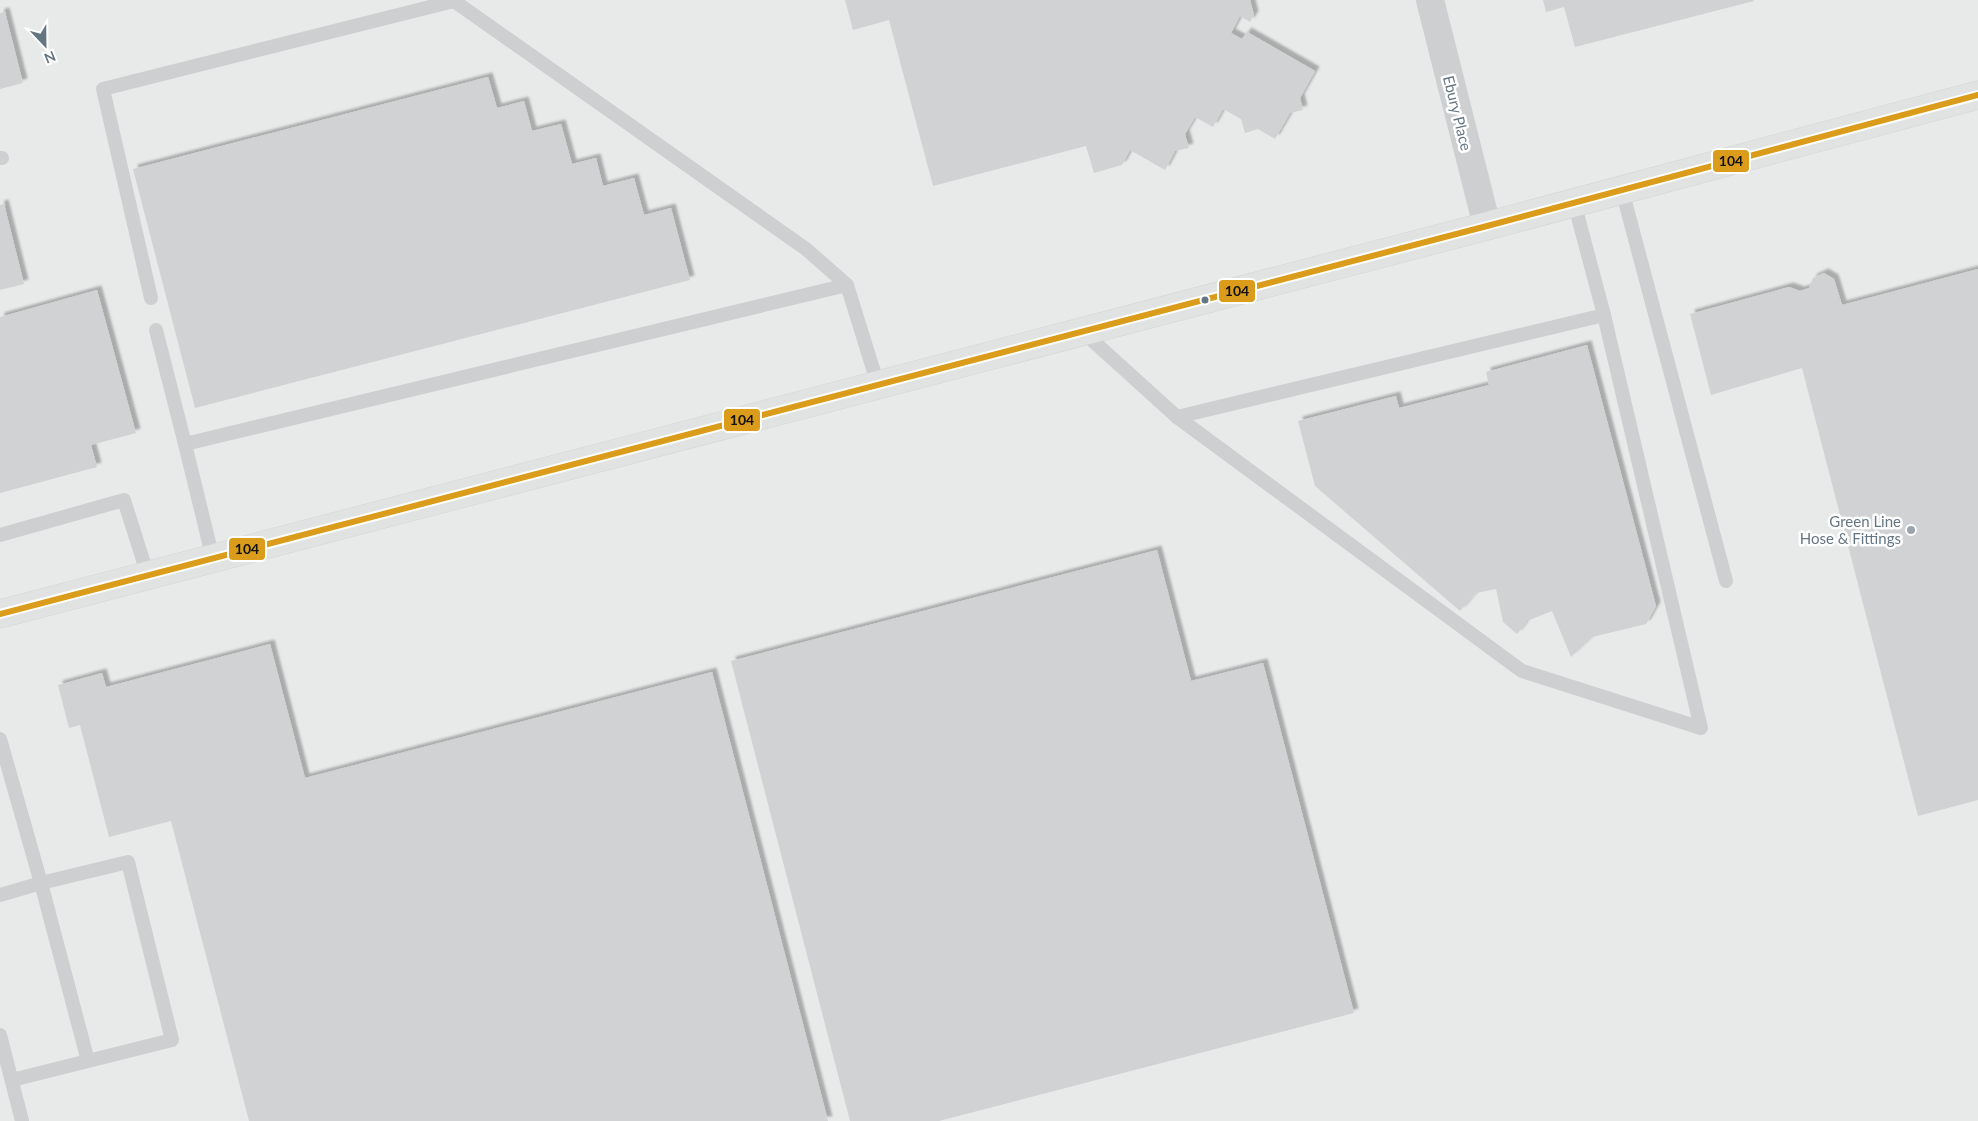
<svg xmlns="http://www.w3.org/2000/svg" width="1978" height="1121" font-family="Lato,sans-serif">
<style>
.built{fill:#e8e9e9}
.building{fill:#d0d2d3;filter:url(#shadow)}
.lines{fill:none;stroke-linecap:round;stroke-linejoin:round}
.secondary-casing{stroke:#d5d6d7;stroke-width:29}
.lane{stroke:#cecfd0;stroke-width:14}
.street{stroke:#cecfd0;stroke-width:28}
.secondary{stroke:#e1e2e2;stroke-width:28}
.bus-1-casing{stroke:#fff;stroke-width:10}
.bus-1{stroke:#da9c1a;stroke-width:6}
.bus-dot{fill:#657683;stroke:#fff;stroke-width:2}
.poi-dot{fill:#99a4ac;stroke:#fff;stroke-width:2}
.labels{text-anchor:middle;dominant-baseline:central;stroke-width:5;stroke-linejoin:round;paint-order:stroke}
.street-label{font-size:15px;fill:#657683;stroke:#fff}
.poi-label{font-size:15px;fill:#657683;stroke:#fff;text-anchor:end}
.line-badge{stroke:#fff;stroke-width:2}
.pale-badge-label{font-size:14px;text-anchor:middle;font-weight:bold;fill:#111}
</style>
<defs>
<filter id="shadow"><feDropShadow dx="4.5" dy="-4.5" stdDeviation="1" flood-color="#0004"/></filter>
</defs>
<rect width="100%" height="100%" fill="#f9f9f9"/>
<rect class="built" x="0" y="0" width="1978" height="1121"/>
<g class="building">
<polygon points="845,0 1250,0 1254,15 1250,22 1240,16 1231,33 1242,39 1247,32 1315,71 1300,98 1303,110 1290,113 1275,139 1258,129 1245,133 1241,119 1223,109 1213,127 1195,117 1185,134 1189,148 1175,151 1165,170 1130,150 1122,165 1094,173 1086,146 933,186 889,20 853,30"/>
<polygon points="1543,0 1753,0 1754,1 1575,47 1564,7 1546,12"/>
<polygon points="5,12 23,83 0,89 0,13"/>
<polygon points="488,77 497,108 524,101 532,131 561,124 572,164 596,158 603,186 634,178 644,215 671,208 690,280 195,408 133,169"/>
<polygon points="4,204 24,284 0,290 0,205"/>
<polygon points="1978,269 1978,800 1918,816 1802,368 1711,395 1690,314 1789,287 1800,291 1809,288 1813,278 1824,273 1834,279 1842,305"/>
<polygon points="97,290 136,433 91,445 97,467 0,493 0,317"/>
<polygon points="1587,345 1656,606 1646,624 1592,637 1571,657 1552,611 1527,621 1517,634 1503,622 1496,589 1476,593 1460,611 1315,486 1298,421 1396,396 1399,408 1489,385 1486,372"/>
<polygon points="1157,550 1191,681 1263,663 1354,1013 939,1121 850,1121 731,661"/>
<polygon points="270,644 305,778 712,672 828,1121 249,1121 171,821 109,837 80,725 69,728 58,685 102,673 106,687"/>
</g>
<g class="lines">
<defs>
<polyline id="secondary" points="0,614 1487,226 1978,95"/>
</defs>
<use href="#secondary" class="secondary-casing"/>
<g class="lane">
<polyline points="0,158 2,158"/>
<polyline points="1622,190 1726,581"/>
<polyline points="151,298 103,89 454,1 806,249 847,285"/>
<polyline points="156,330 185,444"/>
<polyline points="1082,331 1177,417 1604,315 1574,202"/>
<polyline points="1177,417 1522,671 1701,728 1604,315"/>
<polyline points="0,535 124,500 148,576"/>
<polyline points="213,559 185,444 847,285 878,385"/>
<polyline points="0,739 41,883 0,895"/>
<polyline points="0,1035 22,1121"/>
<polyline points="12,1080 172,1040 128,862 41,883 88,1061"/>
</g>
<polyline class="street" points="1430,0 1487,226"/>
<use href="#secondary" class="secondary"/>
<defs>
<polyline id="bus-1" points="0,614 1487,226 1978,95"/>
</defs>
<use href="#bus-1" class="bus-1-casing"/>
<use href="#bus-1" class="bus-1"/>
</g>
<circle class="bus-dot" cx="1205" cy="300" r="4.5"/>
<circle class="poi-dot" cx="1911" cy="530" r="5"/>
<g class="labels">
<g class="street-label">
<text transform="translate(1458 113) rotate(76)">Ebury Place</text>
</g>
<g class="poi-label">
<text x="1901" y="521">Green Line<tspan x="1901" dy="17">Hose &amp; Fittings</tspan></text>
</g>
</g>
<g class="line-badge">
<rect x="1712" y="149" width="38" height="24" rx="5" fill="#da9c1a"/>
<rect x="1218" y="279" width="38" height="24" rx="5" fill="#da9c1a"/>
<rect x="723" y="408" width="38" height="24" rx="5" fill="#da9c1a"/>
<rect x="228" y="537" width="38" height="24" rx="5" fill="#da9c1a"/>
</g>
<g class="pale-badge-label">
<text x="1731" y="166">104</text>
<text x="1237" y="296">104</text>
<text x="742" y="425">104</text>
<text x="247" y="554">104</text>
</g>
<g transform="translate(45 45) rotate(158)" stroke="#ffffff" stroke-width="4" paint-order="stroke">
<path d="M0-4L9 19L0 12L-9 19Z" fill="#657683"/>
<text y="-8" font-size="14" font-weight="bold" text-anchor="middle" fill="#657683">N</text>
</g>
</svg>
